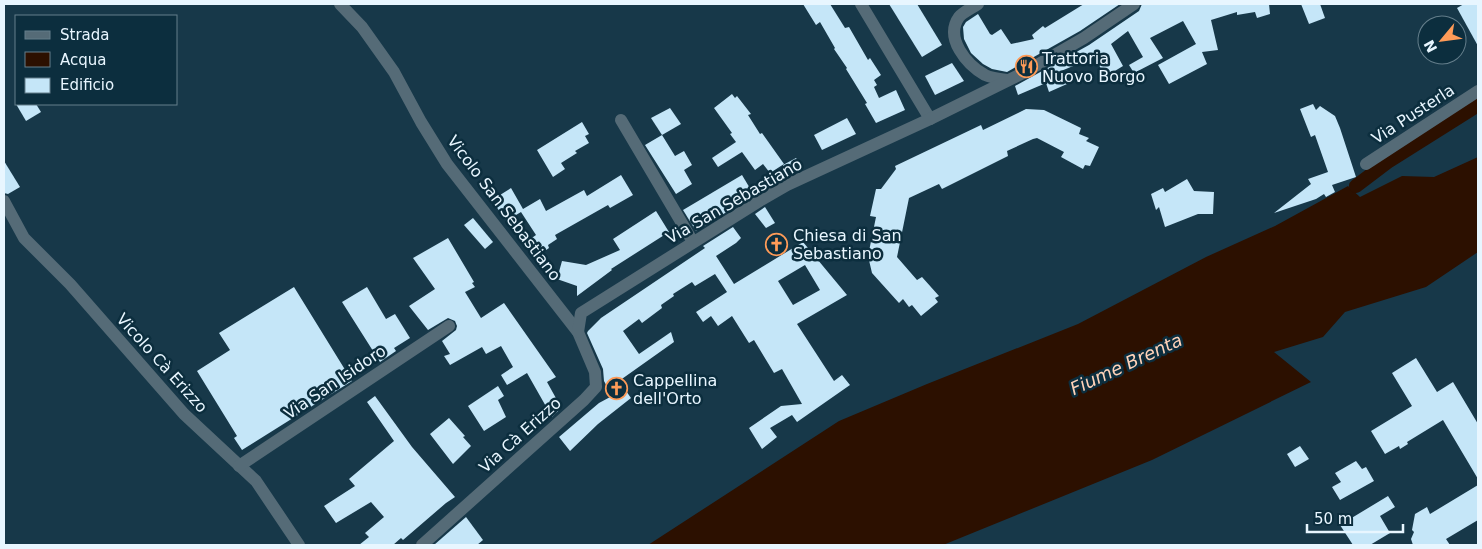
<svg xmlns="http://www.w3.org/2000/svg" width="1482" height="549" font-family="'DejaVu Sans',sans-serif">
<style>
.water{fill:#2c1000}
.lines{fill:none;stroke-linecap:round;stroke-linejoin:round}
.canal{stroke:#2c1000;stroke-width:14}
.building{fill:#c5e6f8;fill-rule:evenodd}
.minor{stroke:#556b77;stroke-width:12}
.labels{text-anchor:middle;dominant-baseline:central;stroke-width:5;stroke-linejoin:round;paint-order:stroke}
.poi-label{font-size:16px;fill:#e8f6ff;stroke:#0c2e3e;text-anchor:start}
.street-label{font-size:16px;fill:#e8f6ff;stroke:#0c2e3e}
.water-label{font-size:18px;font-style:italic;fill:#ffd3b9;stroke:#0c2e3e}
</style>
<rect width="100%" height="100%" fill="#173849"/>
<polygon class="water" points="1478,157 1478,252 1426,287 1345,312 1323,337 1274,352 1311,382 1152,460 943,545 648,545 839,421 927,384 1078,324 1206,257 1275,226 1348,186 1360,197 1402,176 1434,177"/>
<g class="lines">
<polyline class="canal" points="1356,186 1389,161 1478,105"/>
</g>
<g class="building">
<polygon points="803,4 830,4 845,28 849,27 868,60 870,58 881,75 874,80 877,85 874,87 879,98 896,90 905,110 876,123 865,104 867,103 846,69 847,68 834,49 835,48 820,22 816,25"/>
<polygon points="889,4 917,4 942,45 922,57"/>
<polygon points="1084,4 1120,4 1080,31 1007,72 992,69 983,64 971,53 964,39 963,27 966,22 978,14 990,34 992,35 1001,29 1011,44 1034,39 1032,35 1043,26 1045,28"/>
<polygon points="1142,4 1269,4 1270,14 1257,18 1255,12 1237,15 1237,12 1211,20 1218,50 1202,52 1207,64 1169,84 1158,65 1196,44 1183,21 1150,38 1163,58 1134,73 1129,65 1143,57 1128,31 1111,44 1123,66 1105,77 1095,57 1061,71 1067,84 1049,92 1046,83 1018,95 1015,86 1089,45 1139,11"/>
<polygon points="1301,4 1320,4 1325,18 1309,24"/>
<polygon points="1464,4 1478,4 1478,46 1457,8"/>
<polygon points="952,63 964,81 935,95 925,76"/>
<polygon points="732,94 735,98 737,96 751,114 748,115 760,134 762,133 784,164 770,173 763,164 755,170 742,152 718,167 712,158 736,142 730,134 732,133 714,108"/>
<polygon points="16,104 36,104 41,112 26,121"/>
<polygon points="1313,104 1316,110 1320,106 1335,116 1340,128 1356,177 1332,185 1335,192 1326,197 1324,194 1316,199 1274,213 1311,184 1308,179 1328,172 1315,135 1311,137 1300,109"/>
<polygon points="670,108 681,124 662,135 651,118"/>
<polygon points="1026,109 1044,110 1081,128 1079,134 1089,138 1086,141 1099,147 1090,166 1085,165 1083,169 1061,157 1064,152 1037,138 1033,139 1007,151 1008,156 942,189 939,184 909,198 897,257 917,280 922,277 939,296 935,298 938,302 921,316 912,305 909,307 903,299 899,303 872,273 868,256 876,217 870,216 876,189 881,189 896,169 895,166 981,125 983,130"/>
<polygon points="847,118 856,134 822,150 814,135"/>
<polygon points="582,122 589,134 585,136 589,143 575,151 577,153 561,163 565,169 553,177 537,150"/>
<polygon points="662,135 675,156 684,151 692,165 684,170 692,184 676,194 645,145"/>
<polygon points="796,158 803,169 788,176 783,165"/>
<polygon points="4,161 20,187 8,194 4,193"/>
<polygon points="621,175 633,195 610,208 608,205 555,235 557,239 548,245 549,248 539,255 529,240 536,235 521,212 506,221 492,200 511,188 523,209 540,199 546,211 584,190 587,196"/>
<polygon points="742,175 754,195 696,231 683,210"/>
<polygon points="1187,179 1194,191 1214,192 1213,214 1198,214 1165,227 1159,207 1156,210 1151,194 1163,188 1165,192"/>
<polygon points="765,207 775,223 766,228 755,214"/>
<polygon points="656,211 669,232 611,269 612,270 577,296 577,286 557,279 562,261 586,265 620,250 613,239"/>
<polygon points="473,218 493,242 485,249 464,225"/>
<path d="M733 227 741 238 736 243 716 256 734 284 803 242 847 295 797 324 834 381 842 375 850 385 797 422 792 415 770 428 777 437 762 449 749 428 781 406 802 404 782 369 774 373 754 340 749 343 732 316 718 326 711 316 703 322 696 312 727 292 715 274 695 286 692 282 673 294 674 296 661 305 662 308 642 323 639 319 623 331 639 354 671 332 674 342 619 381 631 398 598 424 570 451 559 437 599 403 612 396 604 381 603 369 587 333 588 331 601 318 705 248 703 246ZM805 265 820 290 793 305 778 281Z"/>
<polygon points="448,238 474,282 472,283 475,287 465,292 481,318 504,303 556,377 547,382 557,400 555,401 560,409 552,417 527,373 507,385 501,375 513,367 501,346 486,354 482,347 450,365 444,356 450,354 442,341 456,330 457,326 455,321 448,318 428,330 409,306 435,289 413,258"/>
<polygon points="294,287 352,381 242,450 234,438 237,436 197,371 230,350 219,333"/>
<polygon points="367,287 386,319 395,314 410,338 394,348 396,351 380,362 342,302"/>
<polygon points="1416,358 1437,392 1453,382 1478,424 1478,479 1443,420 1407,442 1408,444 1400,449 1399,446 1385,454 1371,431 1412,406 1392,373"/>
<polygon points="498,386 504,396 498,400 506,417 484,431 468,406"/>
<polygon points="375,396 412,447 455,497 446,503 403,540 401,538 393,545 359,545 369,537 365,533 384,517 371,502 336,523 324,506 355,486 349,479 394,441 367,402"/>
<polygon points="449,418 465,436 463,437 471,446 453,464 430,434"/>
<polygon points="1300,446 1309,459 1295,467 1287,454"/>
<polygon points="1356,461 1362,469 1366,467 1374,481 1340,500 1332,487 1341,482 1335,473"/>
<polygon points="1478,485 1478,520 1446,539 1450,545 1413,545 1411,539 1414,532 1412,530 1415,514 1427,507 1430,514"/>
<polygon points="1388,496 1395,507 1380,516 1390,533 1370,545 1353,545 1340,525"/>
<polygon points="466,517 483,540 477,545 434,545"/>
</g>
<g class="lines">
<g class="minor">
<polyline points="340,4 362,27 394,72 421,122 447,164 578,332 595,372 596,387 584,400 422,545"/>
<polyline points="861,4 930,119"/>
<path d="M978 4C972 8 963 12 959 17 944 38 967 65 985 75 991 78 1000 79 1008 80"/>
<polyline points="621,120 693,242"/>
<polyline points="1366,164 1478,91"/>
<polyline points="4,201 24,238 70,284 184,414 256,481 299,545"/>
<polyline points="578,332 581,313 761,200 787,185 930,119 1025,72 1084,38 1134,4"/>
<polyline points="239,466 449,326"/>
</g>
</g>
<defs>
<symbol id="restaurant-ring" viewBox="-11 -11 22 22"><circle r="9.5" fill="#0c2e3e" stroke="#fe9b58" stroke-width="1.5"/><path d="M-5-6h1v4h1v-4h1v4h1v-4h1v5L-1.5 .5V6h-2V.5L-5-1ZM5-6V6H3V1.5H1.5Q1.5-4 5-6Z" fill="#fe9b58"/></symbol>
<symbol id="church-ring" viewBox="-11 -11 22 22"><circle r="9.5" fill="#0c2e3e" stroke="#fe9b58" stroke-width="1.5"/><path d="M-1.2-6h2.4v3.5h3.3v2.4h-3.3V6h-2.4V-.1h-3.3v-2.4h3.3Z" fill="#fe9b58"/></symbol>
</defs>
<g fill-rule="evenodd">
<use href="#restaurant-ring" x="1014" y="54" width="25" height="25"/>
<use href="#church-ring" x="764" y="232" width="25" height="25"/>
<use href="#church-ring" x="604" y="376" width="25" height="25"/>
</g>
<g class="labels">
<g class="poi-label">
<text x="1042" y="58">Trattoria<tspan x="1042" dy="18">Nuovo Borgo</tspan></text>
<text x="793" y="235">Chiesa di San<tspan x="793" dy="18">Sebastiano</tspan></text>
<text x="633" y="380">Cappellina<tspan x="633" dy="18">dell'Orto</tspan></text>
</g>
<g class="street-label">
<text transform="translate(1413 114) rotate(-33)">Via Pusterla</text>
<text transform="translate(734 201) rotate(-30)">Via San Sebastiano</text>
<text transform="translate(504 208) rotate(53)">Vicolo San Sebastiano</text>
<text transform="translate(162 363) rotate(48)">Vicolo Cà Erizzo</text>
<text transform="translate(335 382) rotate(-34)">Via San Isidoro</text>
<text transform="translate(520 435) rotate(-42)">Via Cà Erizzo</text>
</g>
<g class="water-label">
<text transform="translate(1126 364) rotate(-25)">Fiume Brenta</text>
</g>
</g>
<rect width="1482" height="549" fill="none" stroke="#e8f6ff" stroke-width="10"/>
<rect x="15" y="15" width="162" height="90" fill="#0c2e3e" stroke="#647e8b"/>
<rect x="25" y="31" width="25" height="8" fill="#556b77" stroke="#647e8b"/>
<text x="60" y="40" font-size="15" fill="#e8f6ff">Strada</text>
<rect x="25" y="52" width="25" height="15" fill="#2c1000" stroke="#647e8b"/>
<text x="60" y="65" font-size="15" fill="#e8f6ff">Acqua</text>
<rect x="25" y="78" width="25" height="15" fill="#c5e6f8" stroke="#647e8b"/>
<text x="60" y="90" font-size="15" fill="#e8f6ff">Edificio</text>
<g transform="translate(1442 40) rotate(241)"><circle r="24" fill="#0c2e3e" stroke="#647e8b"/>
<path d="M0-4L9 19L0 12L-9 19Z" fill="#fe9b58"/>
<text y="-8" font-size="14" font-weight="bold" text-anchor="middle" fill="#e8f6ff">N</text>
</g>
<path d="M1307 524v8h96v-8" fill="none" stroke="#e8f6ff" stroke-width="2.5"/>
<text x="1314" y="524" font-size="15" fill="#e8f6ff" stroke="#0c2e3e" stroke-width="4" paint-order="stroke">50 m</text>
</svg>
